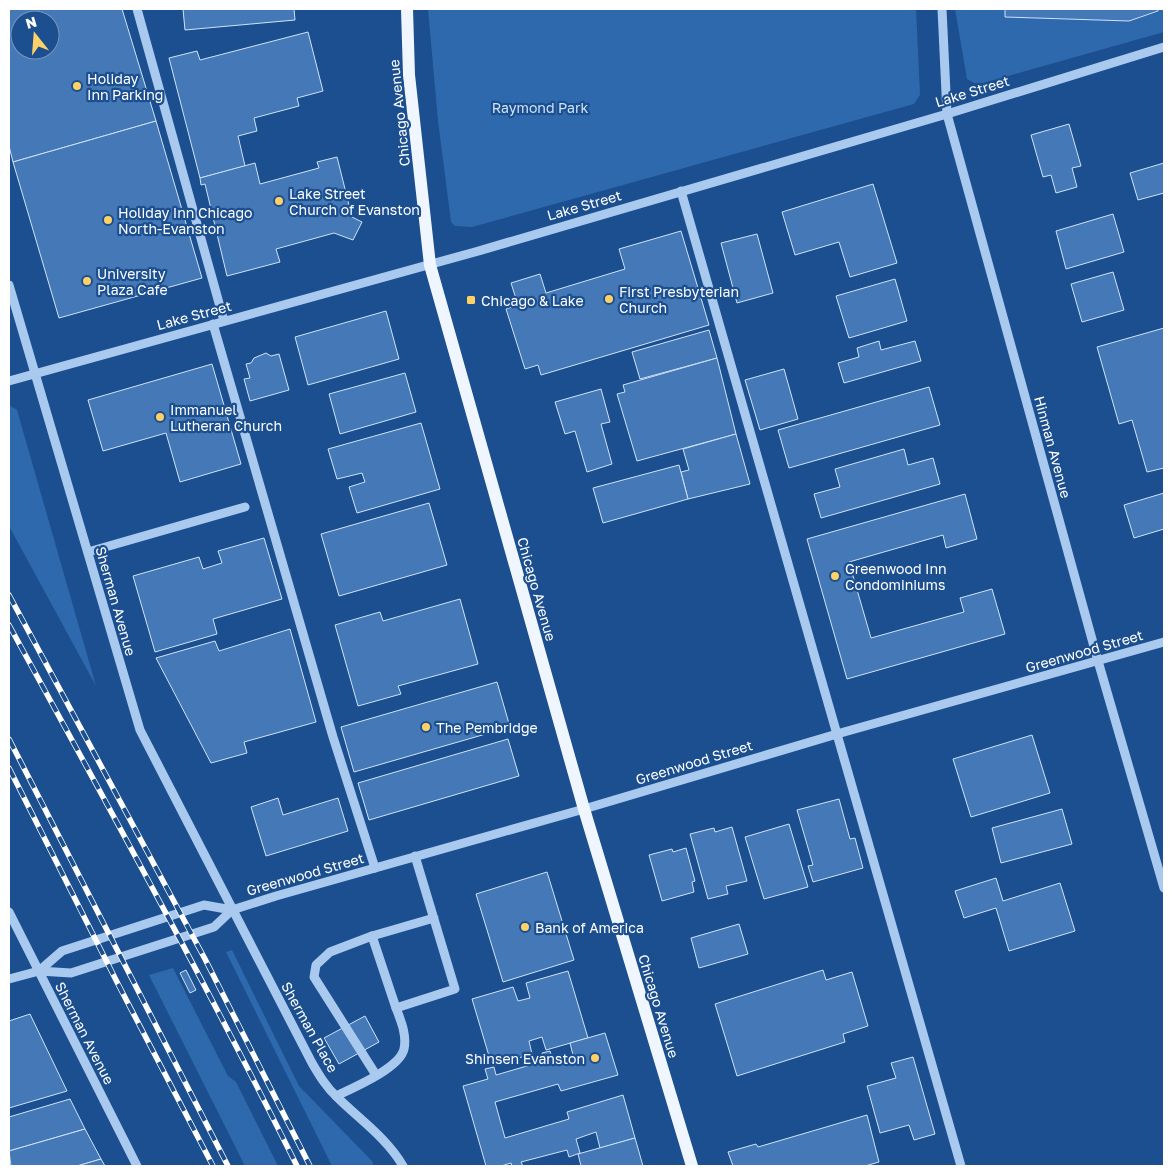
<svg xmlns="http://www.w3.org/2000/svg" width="1173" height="1175" font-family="'Golos Text',sans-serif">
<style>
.green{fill:#2e69ad}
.building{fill:#4478b7;stroke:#cfe3fa;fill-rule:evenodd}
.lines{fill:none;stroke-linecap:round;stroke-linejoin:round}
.minor{stroke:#a9c9ee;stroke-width:9}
.major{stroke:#f0f6ff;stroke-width:12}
.rail-casing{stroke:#fff;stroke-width:5.5}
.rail{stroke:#1b4f8f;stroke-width:4;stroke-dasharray:11;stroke-linecap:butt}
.poi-dot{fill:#ffd166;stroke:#1b4f8f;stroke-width:2}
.labels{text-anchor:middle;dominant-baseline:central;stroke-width:4.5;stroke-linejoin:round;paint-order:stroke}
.poi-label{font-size:14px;fill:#fff;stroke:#1b4f8f;text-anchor:start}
.street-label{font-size:14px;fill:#fff;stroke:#1b4f8f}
.park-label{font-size:14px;fill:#cfe3fa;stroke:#1b4f8f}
</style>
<rect width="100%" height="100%" fill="#1b4f8f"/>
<g class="green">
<polygon points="428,9 916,9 920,95 914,104 472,227 455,226 451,222 438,121"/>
<polygon points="955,9 1005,9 1005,17 1129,21 1158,12 1158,9 1164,9 1164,32 983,83 974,83 967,79"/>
<polygon points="9,405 17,410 96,686 9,526"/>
<polygon points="232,950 299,1086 372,1161 374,1166 332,1166 226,952"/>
<polygon points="173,968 228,1076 236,1082 278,1166 245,1166 149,975"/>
</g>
<g class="building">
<path d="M9 9H122L156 121 13 162 9 146ZM20 20H50V50H20Z"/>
<polygon points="183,9 294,9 295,20 185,30"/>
<polygon points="1005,9 1158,9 1158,11 1129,21 1005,17"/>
<polygon points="308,32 323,91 297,98 299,106 254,118 257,131 238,136 245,166 200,178 169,58 197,51 200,60"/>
<polygon points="156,121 202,278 59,318 13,162"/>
<polygon points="1069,124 1081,166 1072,168 1077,187 1056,193 1051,175 1043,177 1031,135"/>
<polygon points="337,157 352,217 362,222 353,240 334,233 276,249 280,262 227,276 205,184 201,185 200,178 255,163 260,184 319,168 317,162"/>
<polygon points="1164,163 1164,193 1138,200 1130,173"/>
<polygon points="873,184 897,263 850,277 839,242 795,255 782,212"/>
<polygon points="1113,214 1124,252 1066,269 1056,231"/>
<polygon points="681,231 709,325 541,375 538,365 525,369 506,309 518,305 511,283 540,274 546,293 625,269 619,249"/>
<polygon points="757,234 773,293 737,303 721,243"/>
<polygon points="1113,272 1124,310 1082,322 1071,284"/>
<polygon points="895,279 907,321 849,338 836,296"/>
<polygon points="386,311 399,359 308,385 295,337"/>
<polygon points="1164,328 1164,468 1147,472 1132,420 1119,424 1097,347"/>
<polygon points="709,330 717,358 640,379 632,352"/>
<polygon points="879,341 881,350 915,341 921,361 844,383 838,363 859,357 857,348"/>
<polygon points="266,353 271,356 279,354 289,390 250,401 244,379 250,378 246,364 251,363 254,358"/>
<polygon points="717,358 736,434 637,461 617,394 625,392 623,385"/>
<polygon points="212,364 241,464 180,482 166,433 103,451 88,400"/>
<polygon points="784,369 798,419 760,430 745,380"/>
<polygon points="405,373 416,412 340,434 329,394"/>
<polygon points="929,387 940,425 789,468 778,430"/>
<polygon points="601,389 610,422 601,424 612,464 587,472 575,431 565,434 555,402"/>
<polygon points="421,423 440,489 357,513 349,487 365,482 362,473 337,479 328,449"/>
<polygon points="736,434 750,484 688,499 681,472 689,470 683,449"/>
<polygon points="904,449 908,465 933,458 940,484 821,518 814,494 840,487 835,469"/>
<polygon points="679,465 688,499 603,523 593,488"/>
<polygon points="1164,493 1164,529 1134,538 1124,505"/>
<polygon points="965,494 977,539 946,548 943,535 849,562 871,638 964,612 960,598 992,589 1005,634 847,679 807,539"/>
<polygon points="429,503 447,565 339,596 321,534"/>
<polygon points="264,538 282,599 213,619 217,634 155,652 133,576 199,557 203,569 222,563 218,551"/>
<polygon points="460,599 478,664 398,686 401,694 358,706 335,625 380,612 383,621"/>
<polygon points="290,629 316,722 244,742 247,753 211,763 156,658 215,641 219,651"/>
<polygon points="497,682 510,727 354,772 341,727"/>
<polygon points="1032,735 1050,793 971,817 953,759"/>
<polygon points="508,739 519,776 369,820 358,783"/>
<polygon points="278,798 283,815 338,798 348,831 266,856 251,807"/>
<polygon points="839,799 850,839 855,838 863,868 813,882 808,866 813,865 797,810"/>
<polygon points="1062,809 1072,844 1001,863 992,828"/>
<polygon points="789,824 808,887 764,899 745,837"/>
<polygon points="732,827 747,881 726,886 728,894 708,899 690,834 714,828 715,832"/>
<polygon points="686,848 695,881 692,882 694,892 662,901 649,855 672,849 673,852"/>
<polygon points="547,872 574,960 503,982 476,894"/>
<polygon points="996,878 1003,901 1060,883 1075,931 1009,951 996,908 964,918 955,891"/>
<polygon points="739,924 748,954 699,968 691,938"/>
<polygon points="186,970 196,990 190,993 180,973"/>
<polygon points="823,970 826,980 852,972 868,1026 843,1034 845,1042 737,1076 715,1004"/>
<polygon points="568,971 588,1038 546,1050 542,1037 529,1041 532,1054 492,1066 472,999 513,987 518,1001 530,998 526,983"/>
<polygon points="30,1014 67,1091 9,1108 9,1021"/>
<polygon points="365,1016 379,1042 339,1064 324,1038"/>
<polygon points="605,1033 618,1075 561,1091 558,1084 495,1102 505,1138 569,1119 567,1112 623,1095 635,1138 600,1148 596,1132 576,1139 580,1153 569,1157 567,1150 521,1162 523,1166 512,1166 511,1163 501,1166 486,1166 463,1086 488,1079 485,1069 494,1067 496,1075 544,1061 542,1053 550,1051 554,1064 574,1059 570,1043"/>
<polygon points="913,1057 935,1134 914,1140 909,1125 880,1133 867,1086 896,1078 891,1063"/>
<polygon points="70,1099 85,1129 9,1151 9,1117"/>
<polygon points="867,1115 879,1162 865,1166 733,1166 728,1152 756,1144 758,1147"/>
<polygon points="85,1129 101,1159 77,1166 11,1166 9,1151"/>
<polygon points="635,1138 643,1166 581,1166 578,1154"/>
<polygon points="101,1159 105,1166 77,1166"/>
</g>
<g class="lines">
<g class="minor">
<polyline points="137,9 224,321"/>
<polyline points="942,9 947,114 1098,661 1164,888"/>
<polyline points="681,191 961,1166"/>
<path d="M9 285 140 730 312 1063C319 1075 326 1087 337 1097 359 1119 387 1138 403 1166"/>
<polyline points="213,324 333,737 375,868"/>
<polyline points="9,381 475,252 947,114 1164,47"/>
<polyline points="88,552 245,507"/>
<polyline points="415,856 455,989 396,1008 372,936 434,918"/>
<polyline points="9,912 137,1166"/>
<polyline points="372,936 330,952 316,965 314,977 376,1075"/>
<polyline points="39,971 62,951 204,905 232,910"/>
<polyline points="9,979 39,971 71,973 214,927 232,910 276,896 584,809 837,734 1164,642"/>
<path d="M336 1096C353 1088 400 1068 404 1049 407 1035 401 1021 396 1008"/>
</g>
<polyline class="major" points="407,9 409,75 430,265 584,809 692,1166"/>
<defs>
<g id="rail">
<polyline points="9,595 205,959 310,1166"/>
<path d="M9 625C107 804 206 983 297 1166"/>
<polyline points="9,739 228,1166"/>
<polyline points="9,768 118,984 213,1166"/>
</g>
</defs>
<use href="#rail" class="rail-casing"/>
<use href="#rail" class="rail"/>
</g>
<g class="poi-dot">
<circle cx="77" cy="86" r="5"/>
<circle cx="279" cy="201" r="5"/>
<circle cx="108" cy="220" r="5"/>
<circle cx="87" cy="281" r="5"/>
<circle cx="609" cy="299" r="5"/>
<rect x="466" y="295" width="10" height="10" rx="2.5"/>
<circle cx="160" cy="417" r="5"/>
<circle cx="835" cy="576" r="5"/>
<circle cx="426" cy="727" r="5"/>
<circle cx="525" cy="927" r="5"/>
<circle cx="595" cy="1058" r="5"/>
</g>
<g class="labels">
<g class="poi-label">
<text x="87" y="78">Holiday<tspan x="87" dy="16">Inn Parking</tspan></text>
<text x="289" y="193">Lake Street<tspan x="289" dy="16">Church of Evanston</tspan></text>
<text x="118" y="212">Holiday Inn Chicago<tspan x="118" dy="16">North-Evanston</tspan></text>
<text x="97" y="273">University<tspan x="97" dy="16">Plaza Cafe</tspan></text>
<text x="619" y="291">First Presbyterian<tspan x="619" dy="16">Church</tspan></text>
<text x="481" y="300">Chicago &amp; Lake</text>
<text x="170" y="409">Immanuel<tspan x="170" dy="16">Lutheran Church</tspan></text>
<text x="845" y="568">Greenwood Inn<tspan x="845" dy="16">Condominiums</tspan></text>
<text x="436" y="727">The Pembridge</text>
<text x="535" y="927">Bank of America</text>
<text x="585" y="1058" text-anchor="end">Shinsen Evanston</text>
</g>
<g class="street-label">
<text transform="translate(972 91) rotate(-17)">Lake Street</text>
<text transform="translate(399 113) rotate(-96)">Chicago Avenue</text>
<text transform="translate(584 205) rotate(-16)">Lake Street</text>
<text transform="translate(194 315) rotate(-15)">Lake Street</text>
<text transform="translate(1053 447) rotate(75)">Hinman Avenue</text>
<text transform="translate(537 589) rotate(74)">Chicago Avenue</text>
<text transform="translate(116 601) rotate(74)">Sherman Avenue</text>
<text transform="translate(1084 651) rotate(-16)">Greenwood Street</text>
<text transform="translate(694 762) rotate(-17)">Greenwood Street</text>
<text transform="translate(305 874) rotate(-16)">Greenwood Street</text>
<text transform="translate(659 1006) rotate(73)">Chicago Avenue</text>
<text transform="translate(310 1027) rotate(61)">Sherman Place</text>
<text transform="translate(85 1033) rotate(63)">Sherman Avenue</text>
</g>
<g class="park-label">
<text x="540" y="107">Raymond Park</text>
</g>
</g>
<rect width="1173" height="1175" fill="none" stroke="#ffffff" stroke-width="20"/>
<g transform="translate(35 35) rotate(343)"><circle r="24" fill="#1b4f8f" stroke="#7695bc"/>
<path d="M0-4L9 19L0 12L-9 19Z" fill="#ffd166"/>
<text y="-8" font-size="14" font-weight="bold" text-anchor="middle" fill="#ffffff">N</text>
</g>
</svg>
